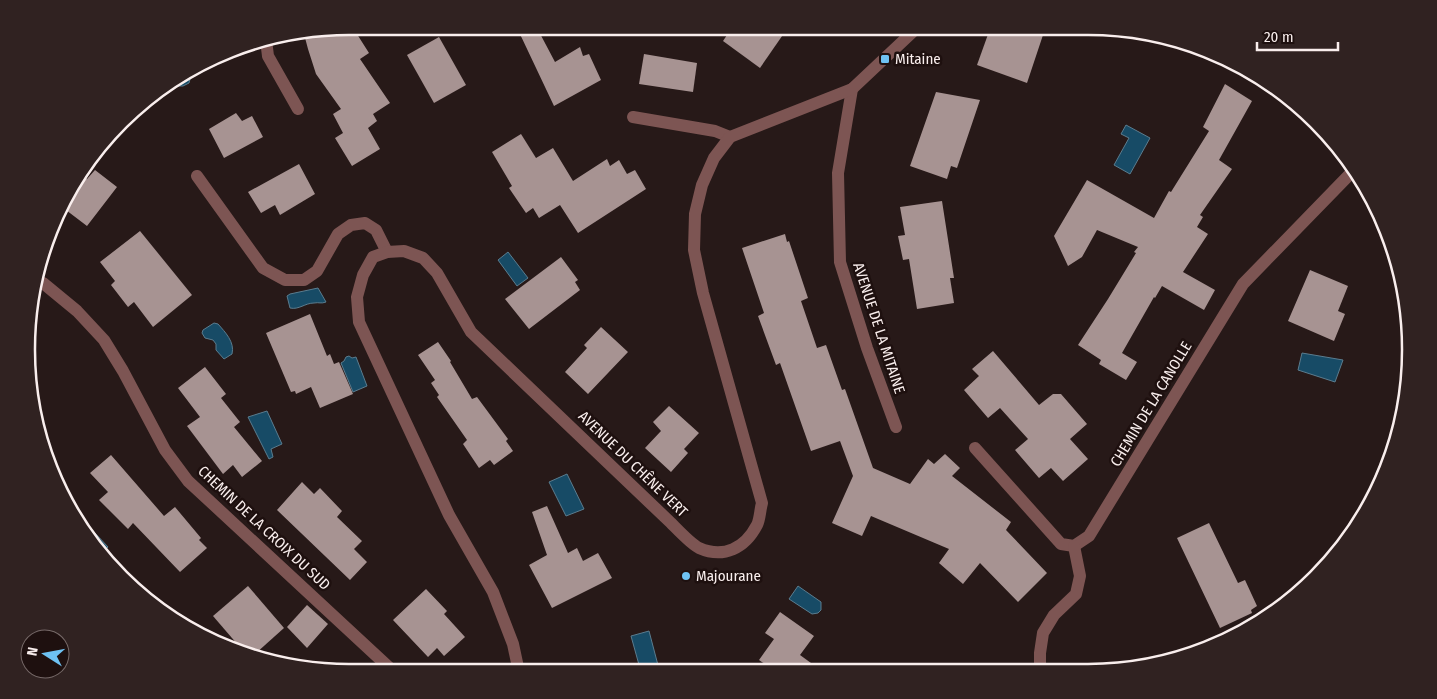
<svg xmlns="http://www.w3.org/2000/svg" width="1437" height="699" font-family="'Fira Sans Condensed',sans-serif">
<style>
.water{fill:#174b66;stroke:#5b7c8e}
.building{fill:#a79392}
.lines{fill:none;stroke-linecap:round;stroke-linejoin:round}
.street{stroke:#7d5553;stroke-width:12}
.poi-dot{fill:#6ec2f3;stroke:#1e100f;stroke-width:2}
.labels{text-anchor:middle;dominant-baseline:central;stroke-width:5;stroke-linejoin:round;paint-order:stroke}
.poi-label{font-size:15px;fill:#f9eeed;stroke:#1e100f;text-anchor:start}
.street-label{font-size:15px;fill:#f9eeed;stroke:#1e100f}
.rim{fill:none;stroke:#f9eeed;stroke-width:2.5}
</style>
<rect width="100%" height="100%" fill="#271918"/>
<g class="water">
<polygon points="186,75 190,79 189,83 183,86 176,86 173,83"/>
<polygon points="1126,125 1150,138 1130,174 1114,165 1129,138 1121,134"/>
<polygon points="508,252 528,278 517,286 498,260"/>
<path d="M318 288 326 302C321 304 319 302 314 303 305 303 299 310 290 308L287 296 290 294Z"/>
<path d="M214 323 218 324C225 332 235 342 232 354L224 359 216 350V344L213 340 205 338 202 333 203 330Z"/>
<polygon points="1302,353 1343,360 1335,382 1298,370"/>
<polygon points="349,356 352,358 356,357 367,386 353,392 341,363 344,361 346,357"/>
<polygon points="267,411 282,444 271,449 273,457 269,459 248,417"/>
<polygon points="567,474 584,509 566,516 549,482"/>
<polygon points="81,518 108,547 104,551 80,519"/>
<polygon points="798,586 821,602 821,610 818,613 812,614 789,599"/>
<polygon points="649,631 659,669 656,672 641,672 631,636"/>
</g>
<g class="building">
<polygon points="531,26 536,26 555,62 580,47 583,56 589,54 601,80 554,106 519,32"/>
<polygon points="733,26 789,26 760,68 723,41"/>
<polygon points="991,26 1046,26 1027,83 977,65"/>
<polygon points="343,27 345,32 355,31 369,53 360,59 390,103 373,114 377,121 368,128 380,149 352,166 335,138 343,133 333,114 341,109 316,74 308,49 304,34"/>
<polygon points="439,37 466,85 434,103 407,55"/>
<polygon points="644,54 697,63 693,92 639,84"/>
<polygon points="1225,84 1252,101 1219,160 1232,169 1200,215 1203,217 1197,227 1208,234 1183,272 1215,290 1204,310 1162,286 1155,298 1154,297 1122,353 1137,362 1126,380 1099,364 1101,360 1078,345 1108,299 1136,253 1134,252 1138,247 1097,230 1082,257 1068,266 1054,236 1087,180 1154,218 1169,191 1171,192 1209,131 1203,127"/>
<polygon points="936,92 980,100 957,168 951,166 947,179 910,166"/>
<polygon points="236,113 242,121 252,116 263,137 224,158 209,129"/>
<polygon points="521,134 536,158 553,148 573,181 607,159 610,166 619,160 627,174 635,170 646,189 578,233 560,205 539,218 533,208 526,213 509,188 512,186 492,152"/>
<polygon points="299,164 315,194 280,215 275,205 261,213 248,192"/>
<polygon points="95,170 117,187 87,226 62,207 70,188 81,174 87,179"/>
<polygon points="942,201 954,278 950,278 954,303 917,309 909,259 903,260 898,236 905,235 900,207"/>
<polygon points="140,231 192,295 153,327 134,302 128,307 111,285 115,281 100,262"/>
<polygon points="785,234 787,242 789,241 808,298 801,301 817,348 826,345 842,390 845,389 873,468 910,484 928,459 934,464 945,454 960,468 952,476 1011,522 1006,530 1047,573 1018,602 980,563 963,584 939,563 949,549 871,516 862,536 832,523 853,476 840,441 811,451 780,363 776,365 758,316 764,313 742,248"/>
<polygon points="561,257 578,280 575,282 580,290 529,329 505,299"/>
<polygon points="1310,270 1348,286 1338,311 1345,314 1334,341 1288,321"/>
<polygon points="310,314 327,356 330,354 334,364 339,362 353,394 320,408 311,387 296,394 295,391 291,392 266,333"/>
<polygon points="601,327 628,352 588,394 565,372 587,348 584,345"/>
<polygon points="438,342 451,361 450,362 472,399 477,397 508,439 506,441 513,451 494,465 490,460 479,468 463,444 467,440 437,397 439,395 431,383 435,380 418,355"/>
<polygon points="993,351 1039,405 1053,394 1061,394 1087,424 1070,439 1088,459 1063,481 1051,468 1039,478 1015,450 1028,439 1000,408 988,418 964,390 979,376 972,369"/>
<polygon points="205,367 226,394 221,398 240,422 234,427 262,461 242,477 233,465 223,474 187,426 200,417 178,388"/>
<polygon points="669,406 699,433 684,449 688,453 671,472 645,448 661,431 653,422"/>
<polygon points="111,455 164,516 175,507 201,538 199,540 207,548 180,572 133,523 128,529 99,500 108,492 90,473"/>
<polygon points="302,482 314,494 320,488 342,511 337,517 362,541 354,549 367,562 350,580 277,510"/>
<polygon points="547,506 568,553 577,548 583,561 598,553 612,578 552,608 529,565 547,555 532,512"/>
<polygon points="1209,523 1238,583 1245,580 1257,606 1251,610 1252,613 1220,628 1177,538"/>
<polygon points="248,586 284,628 255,654 244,652 213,616"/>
<polygon points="426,589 447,611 444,614 465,637 444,656 437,648 428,657 393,620"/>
<polygon points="307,605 328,624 307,648 287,627"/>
<polygon points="780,612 814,636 800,655 822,671 775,671 759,660 774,639 765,633"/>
</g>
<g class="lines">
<g class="street">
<polyline points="266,40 268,56 298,109"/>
<polyline points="852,89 838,173 840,262 867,348 896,427"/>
<polyline points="633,117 715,131 730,137"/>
<polyline points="197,176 263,268 285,280 304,280 317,271 338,234 351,225 365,223 376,230 387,252"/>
<polyline points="35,279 43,283 77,311 104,340 123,371 165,450 188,481 395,673"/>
<polyline points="975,448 1061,544 1074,546 1089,536 1243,284 1351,173"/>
<polyline points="1040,670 1040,653 1043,633 1054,615 1076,594 1080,576 1074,546"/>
<path d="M519 672 513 644 493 592 449 515 359 322 357 297 363 275 373 257 387 252 404 251 423 258 437 273 471 332 671 523C678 530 691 544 699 548 724 559 745 548 757 525 760 519 760 510 762 503L703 293 694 250 695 214 702 185 714 158 730 137 852 89 919 26"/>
</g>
</g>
<g class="poi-dot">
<rect x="880" y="54" width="10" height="10" rx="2.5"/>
<circle cx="686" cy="576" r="5"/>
</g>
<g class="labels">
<g class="poi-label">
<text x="895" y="59">Mitaine</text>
<text x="696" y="576">Majourane</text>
</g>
<g class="street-label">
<text transform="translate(879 328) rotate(72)">AVENUE DE LA MITAINE</text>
<text transform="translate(1151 404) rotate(-59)">CHEMIN DE LA CANOLLE</text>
<text transform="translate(633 464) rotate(44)">AVENUE DU CHÊNE VERT</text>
<text transform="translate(264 528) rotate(43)">CHEMIN DE LA CROIX DU SUD</text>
</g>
</g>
<path d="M0 0H1437V699H0ZM349 35H1088A314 314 0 0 1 1402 349V350A314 314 0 0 1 1088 664H349A314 314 0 0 1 35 350V349A314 314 0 0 1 349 35Z" fill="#302221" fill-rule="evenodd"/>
<path class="rim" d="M349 35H1088A314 314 0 0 1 1402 349V350A314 314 0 0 1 1088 664H349A314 314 0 0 1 35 350V349A314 314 0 0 1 349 35Z"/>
<g transform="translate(45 654) rotate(281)"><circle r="24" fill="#1e100f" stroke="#766968"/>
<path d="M0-4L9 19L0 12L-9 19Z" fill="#6ec2f3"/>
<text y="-8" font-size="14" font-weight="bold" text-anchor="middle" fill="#f9eeed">N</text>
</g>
<path d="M1257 42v8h81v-8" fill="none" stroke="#f9eeed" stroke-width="2.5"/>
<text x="1264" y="42" font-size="15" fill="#f9eeed" stroke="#1e100f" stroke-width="4" paint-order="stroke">20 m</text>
</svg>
